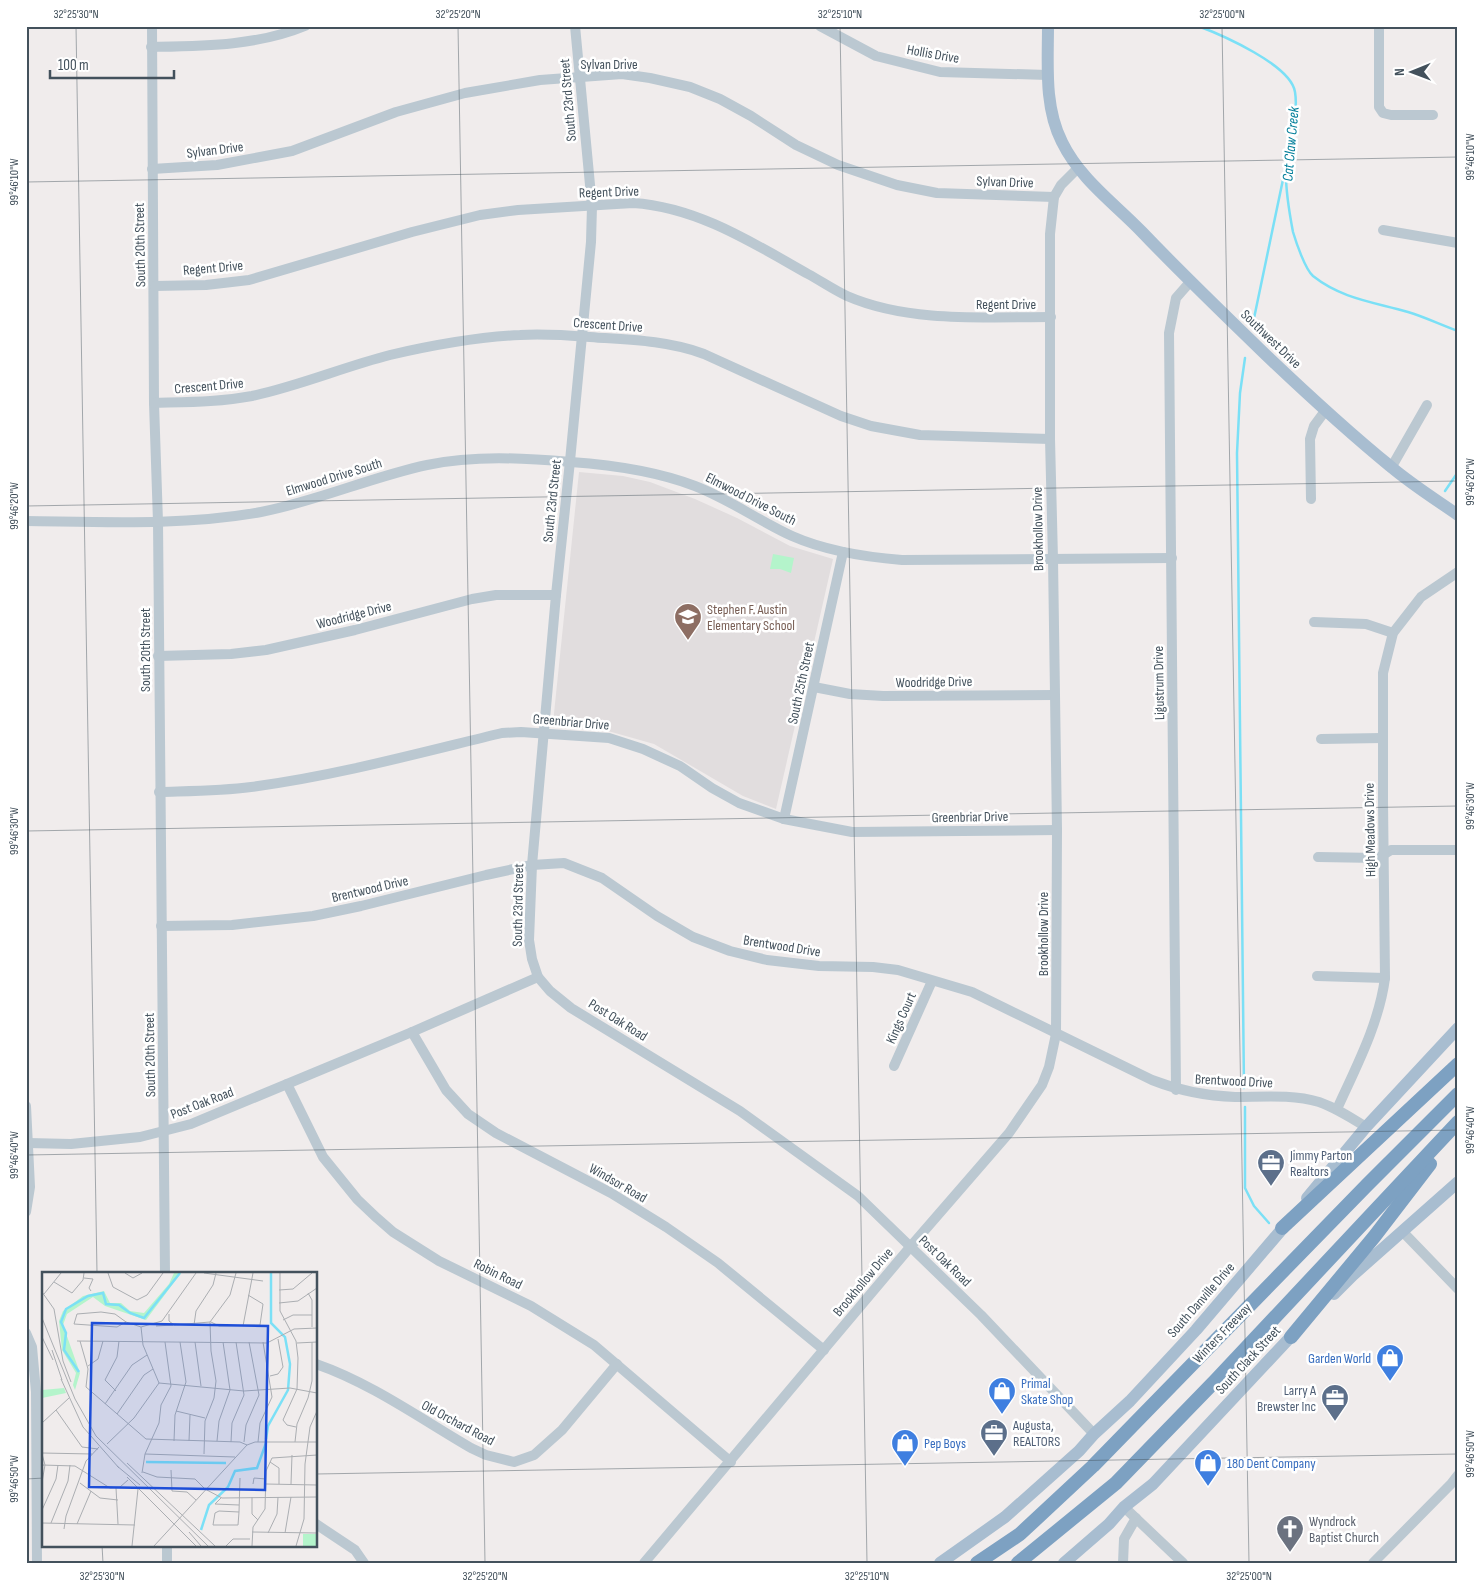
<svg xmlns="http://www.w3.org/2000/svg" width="1484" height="1589" font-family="'Sofia Sans Condensed',sans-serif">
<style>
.education{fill:#e1ddde}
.green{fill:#b4f4cb}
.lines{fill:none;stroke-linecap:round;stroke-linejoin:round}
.stream{stroke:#7be0f6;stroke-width:2.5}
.minor{stroke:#bbc8d1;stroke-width:10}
.major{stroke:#a8bdd0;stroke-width:12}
.highway{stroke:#7da1c2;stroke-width:14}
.ticks{fill:none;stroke:#43515c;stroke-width:1;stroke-opacity:0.45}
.labels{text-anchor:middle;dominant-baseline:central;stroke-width:5;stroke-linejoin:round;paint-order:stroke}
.street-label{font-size:14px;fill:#43515c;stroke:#fff}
.education-label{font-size:14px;fill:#785e54;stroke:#fff;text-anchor:start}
.service-label{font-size:14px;fill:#4e5e75;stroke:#fff;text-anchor:start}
.shop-label{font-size:14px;fill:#366cbe;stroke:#fff;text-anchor:start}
.worship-label{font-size:14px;fill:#5b616d;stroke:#fff;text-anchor:start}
.water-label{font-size:15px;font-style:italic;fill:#037f9a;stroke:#fff}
.inset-river{fill:none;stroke:#7be0f6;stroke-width:2.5}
.inset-road{fill:none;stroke:#abaeb2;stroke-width:1}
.view{fill:#1d4ed8;fill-opacity:0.15;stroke:#1d4ed8;stroke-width:2.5}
.inset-edge{fill:none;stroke:#43515c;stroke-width:2.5}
.neatline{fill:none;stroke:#43515c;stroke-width:2}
.ticks-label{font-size:12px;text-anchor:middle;fill:#43515c}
</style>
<rect width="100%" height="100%" fill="#f0ecec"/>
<polygon class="education" points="579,472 623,476 650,482 695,499 737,518 790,546 833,559 776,809 743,796 654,744 601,729 553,723"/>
<polygon class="green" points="773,554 794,558 791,573 780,569 770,569"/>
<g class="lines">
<g class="stream">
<path d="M1198 26C1222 35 1291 65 1295 92 1299 116 1287 144 1286 168 1285 189 1289 211 1293 232 1296 242 1305 269 1313 276 1342 299 1374 302 1408 312 1425 317 1441 325 1458 331"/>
<polyline points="1253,323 1285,170"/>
<polyline points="1445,491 1458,472"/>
<polyline points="1244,1088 1237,453 1240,393 1245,358"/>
<polyline points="1245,1107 1245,1188 1254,1206 1269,1223"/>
</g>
<g class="minor">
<polyline points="152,26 154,403 158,522 165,1273"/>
<polyline points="575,26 592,206 591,242 570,461 556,595 532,865 529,940 532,959 538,977 550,991 571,1008 740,1111 858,1196 981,1315 1094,1434"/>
<polyline points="820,26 876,56 940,72 1048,75"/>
<polyline points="1379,26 1379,107 1383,113 1391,115 1433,115"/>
<path d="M151 47C202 46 257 46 305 26"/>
<polyline points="152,169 217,165 292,151 396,112 465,93 540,80 622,74 650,78 690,87 720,99 751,116 796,145 838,165 897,185 937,193 1054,197"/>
<polyline points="1383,230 1458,243"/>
<path d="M155 286 206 285 249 280 412 232 480 215 518 210 633 203C697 207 753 243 808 274 821 281 834 290 847 296 909 323 985 317 1051 317"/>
<path d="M154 403C187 402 220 402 252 396 299 386 343 367 390 355 433 345 477 337 520 335 548 333 576 336 604 338 637 340 672 342 704 354L841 416 871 426 920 435 1050 439"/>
<polyline points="1391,468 1427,405"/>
<polyline points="1311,499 1310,439 1314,426 1325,411"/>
<path d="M26 521C104 522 184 526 261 512 318 501 371 477 427 465 474 455 524 458 571 462 613 465 656 471 695 486 729 499 759 521 792 536 826 551 864 557 902 560L1172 558"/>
<polyline points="1314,622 1366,624 1393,633"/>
<polyline points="158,656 231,654 266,650 355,630 472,599 496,595 556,595"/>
<polyline points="814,687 850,694 883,696 1054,695"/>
<polyline points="1321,739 1382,738"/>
<path d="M159 792C190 791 221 791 251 787 335 776 419 753 502 733L521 732 609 738 643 749 680 766 712 788 739 803 784 819 852 832 1057 830"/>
<polyline points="784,819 843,552"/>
<polyline points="1318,857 1378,858 1391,850 1458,850"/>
<path d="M161 926 232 925 313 916 361 906 486 875 532 865 564 863 602 878 657 916 693 937 730 951 767 960 819 966 873 967 898 970 972 992 1152 1080C1180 1091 1204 1096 1235 1097 1262 1097 1292 1094 1319 1102 1336 1108 1350 1117 1366 1127"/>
<polyline points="1317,976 1385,978"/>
<polyline points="412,1032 446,1090 468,1114 496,1133 611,1193 666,1227 718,1263 824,1350"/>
<polyline points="894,1066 932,981"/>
<polyline points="287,1084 323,1157 357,1199 377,1218 393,1232 439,1261 531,1306 594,1345 731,1462"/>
<polyline points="1176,1090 1169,333 1176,298 1190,282"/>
<polyline points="26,1106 30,1187 26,1212"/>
<path d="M1337 1109C1356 1067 1379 1024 1385 978L1383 801V673L1393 633 1421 597 1458 572"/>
<polyline points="28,1143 71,1144 140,1137 191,1124 412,1032 538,977"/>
<polyline points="1402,1231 1458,1289"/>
<polyline points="26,1333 32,1347 36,1392 37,1563"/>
<path d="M316 1364C371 1383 421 1419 471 1448L486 1455 514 1462 534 1455 562 1430 617 1364"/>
<polyline points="1124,1507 1183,1563"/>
<polyline points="316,1524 355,1550 364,1563"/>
<polyline points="167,1545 167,1563"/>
<polyline points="644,1563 911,1246 1009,1133 1042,1085 1049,1067 1056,1034 1057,830 1053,559 1050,439 1050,234 1054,197 1061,185 1078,168"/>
<polyline points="1123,1563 1124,1539 1136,1518"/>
<polyline points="1373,1563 1451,1484 1458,1475"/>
</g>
<g class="major">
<path d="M1048 26C1048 64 1044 107 1062 142 1080 179 1114 203 1142 232 1182 274 1224 314 1266 355 1306 393 1347 431 1390 466 1411 484 1435 499 1458 515"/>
<polyline points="1307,1198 1366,1127 1458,1028"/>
<polyline points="1334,1294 1353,1275 1458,1182"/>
<polyline points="940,1563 1005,1517 1079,1451 1094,1434 1130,1401 1196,1330 1288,1222"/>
<polyline points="1064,1563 1109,1524 1124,1507 1153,1484 1298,1329"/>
</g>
<g class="highway">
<polyline points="1282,1228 1458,1064"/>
<polyline points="1291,1337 1374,1237 1430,1164"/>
<polyline points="977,1563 1020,1534 1093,1466 1367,1185 1458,1094"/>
<polyline points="1018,1563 1116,1483 1216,1380 1458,1122"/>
</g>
</g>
<path class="ticks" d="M76 26 97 1273M458 26 485 1563M840 26 867 1563M1222 26 1249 1563M26 182 1458 157M26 506 1458 481M26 831 1458 806M26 1155 1458 1130M316 1474 1458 1454M26 1479 44 1478M102 1545 103 1563"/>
<defs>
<symbol id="school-pin" viewBox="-11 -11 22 30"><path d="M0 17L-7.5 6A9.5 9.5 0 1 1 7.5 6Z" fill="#8d6e63" stroke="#fff"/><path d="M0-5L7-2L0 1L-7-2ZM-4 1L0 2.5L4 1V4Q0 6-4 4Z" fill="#fff"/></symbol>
<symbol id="office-pin" viewBox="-11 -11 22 30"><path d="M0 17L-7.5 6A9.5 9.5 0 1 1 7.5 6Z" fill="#5c6f8a" stroke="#fff"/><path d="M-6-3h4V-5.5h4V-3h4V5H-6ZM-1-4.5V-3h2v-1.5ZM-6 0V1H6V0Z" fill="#fff"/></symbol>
<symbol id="shop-pin" viewBox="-11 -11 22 30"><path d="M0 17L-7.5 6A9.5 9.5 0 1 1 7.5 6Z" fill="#3f7fe0" stroke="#fff"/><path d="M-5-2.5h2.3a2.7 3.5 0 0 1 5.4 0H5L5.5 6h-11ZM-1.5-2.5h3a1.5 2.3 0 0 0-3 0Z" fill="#fff"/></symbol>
<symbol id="church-pin" viewBox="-11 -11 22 30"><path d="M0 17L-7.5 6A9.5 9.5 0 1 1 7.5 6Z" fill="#6b7280" stroke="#fff"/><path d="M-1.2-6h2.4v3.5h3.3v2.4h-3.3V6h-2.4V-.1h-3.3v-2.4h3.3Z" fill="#fff"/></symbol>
</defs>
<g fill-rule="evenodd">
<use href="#school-pin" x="672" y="601" width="32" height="43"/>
<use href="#office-pin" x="1255" y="1147" width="32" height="43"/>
<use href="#shop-pin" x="1374" y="1342" width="32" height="43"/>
<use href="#shop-pin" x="986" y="1375" width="32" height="43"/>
<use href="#office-pin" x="1319" y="1382" width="32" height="43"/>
<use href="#office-pin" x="978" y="1417" width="32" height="43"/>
<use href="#shop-pin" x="889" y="1427" width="32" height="43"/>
<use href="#shop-pin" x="1192" y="1447" width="32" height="43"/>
<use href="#church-pin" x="1274" y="1513" width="32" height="43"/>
</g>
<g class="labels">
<g class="street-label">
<text transform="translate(933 54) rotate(10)">Hollis Drive</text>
<text x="609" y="64">Sylvan Drive</text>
<text transform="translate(568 100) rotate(-95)">South 23rd Street</text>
<text transform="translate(215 150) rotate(-7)">Sylvan Drive</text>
<text transform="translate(1005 182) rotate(2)">Sylvan Drive</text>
<text transform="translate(609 192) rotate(-2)">Regent Drive</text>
<text transform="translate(140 245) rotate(-91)">South 20th Street</text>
<text transform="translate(213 268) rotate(-5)">Regent Drive</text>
<text x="1006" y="304">Regent Drive</text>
<text transform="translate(608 325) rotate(4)">Crescent Drive</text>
<text transform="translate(1271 339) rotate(44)">Southwest Drive</text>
<text transform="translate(209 386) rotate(-5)">Crescent Drive</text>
<text transform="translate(334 477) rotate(-17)">Elmwood Drive South</text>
<text transform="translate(751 499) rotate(27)">Elmwood Drive South</text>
<text transform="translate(552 501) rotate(-84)">South 23rd Street</text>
<text transform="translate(1038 529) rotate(-91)">Brookhollow Drive</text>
<text transform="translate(354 615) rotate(-14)">Woodridge Drive</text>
<text transform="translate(145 650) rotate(-90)">South 20th Street</text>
<text transform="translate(934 682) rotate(-1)">Woodridge Drive</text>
<text transform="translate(801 683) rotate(-78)">South 25th Street</text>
<text transform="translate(1159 683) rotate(-91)">Ligustrum Drive</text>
<text transform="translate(571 722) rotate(5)">Greenbriar Drive</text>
<text transform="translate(970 817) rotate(-1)">Greenbriar Drive</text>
<text transform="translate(1370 830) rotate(-91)">High Meadows Drive</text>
<text transform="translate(370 889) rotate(-13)">Brentwood Drive</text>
<text transform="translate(518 905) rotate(-89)">South 23rd Street</text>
<text transform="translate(1043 934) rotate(-90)">Brookhollow Drive</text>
<text transform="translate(782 946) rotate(9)">Brentwood Drive</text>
<text transform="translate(901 1018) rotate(-66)">Kings Court</text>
<text transform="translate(618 1020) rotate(32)">Post Oak Road</text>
<text transform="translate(150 1055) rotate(-91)">South 20th Street</text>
<text transform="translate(1234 1081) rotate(3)">Brentwood Drive</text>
<text transform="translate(202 1103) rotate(-21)">Post Oak Road</text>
<text transform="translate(618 1183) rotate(30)">Windsor Road</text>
<text transform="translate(945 1261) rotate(44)">Post Oak Road</text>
<text transform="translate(498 1274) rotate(26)">Robin Road</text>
<text transform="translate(863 1282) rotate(-50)">Brookhollow Drive</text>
<text transform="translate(1201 1300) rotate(-49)">South Danville Drive</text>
<text transform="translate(1222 1333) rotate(-46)">Winters Freeway</text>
<text transform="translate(1248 1360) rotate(-47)">South Clack Street</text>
<text transform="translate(458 1423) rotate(28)">Old Orchard Road</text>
</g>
<g class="education-label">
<text x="707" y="609">Stephen F. Austin<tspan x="707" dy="16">Elementary School</tspan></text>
</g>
<g class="service-label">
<text x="1290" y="1155">Jimmy Parton<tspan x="1290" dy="16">Realtors</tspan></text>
<text x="1316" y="1390" text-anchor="end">Larry A<tspan x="1316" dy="16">Brewster Inc</tspan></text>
<text x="1013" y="1425">Augusta,<tspan x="1013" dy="16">REALTORS</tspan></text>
</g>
<g class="shop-label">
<text x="1371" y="1358" text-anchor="end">Garden World</text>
<text x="1021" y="1383">Primal<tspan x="1021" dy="16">Skate Shop</tspan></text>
<text x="924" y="1443">Pep Boys</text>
<text x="1227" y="1463">180 Dent Company</text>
</g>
<g class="worship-label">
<text x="1309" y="1521">Wyndrock<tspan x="1309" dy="16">Baptist Church</tspan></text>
</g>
<g class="water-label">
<text transform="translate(1291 144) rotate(-85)">Cat Claw Creek</text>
</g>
</g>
<g transform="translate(42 1272)">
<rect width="275" height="275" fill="#f0ecec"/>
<path d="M132 1H139L104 48 63 34 51 25 25 42 21 53 38 101 33 118 31 113 34 101 20 78 17 49 21 39 41 24 62 19 68 31H79L88 39 102 41 127 12ZM22 116 24 121 0 126V118ZM261 262H275V274H261Z" fill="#b4f4cb"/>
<path class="inset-river" d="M37 100 22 78 24 61 19 50 24 37 46 24 61 21 64 32 77 33 88 41 102 46 138 1M224 167 226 154 246 118 248 92 243 65 229 51V1M104 190 184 191M159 258 167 233 186 215 193 199 215 196 224 171"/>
<path class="inset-road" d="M66 1 71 15 95 28 105 23 121 1M83 1 91 6 100 1M162 1 221 9M238 1V39L254 69 256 86 255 117 241 148 245 153 254 155M42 6 51 7 47 16 49 19M12 10 30 21 41 8 42 1M237 18 251 17 270 1M0 20 12 37 21 89 29 110M266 21 270 28V55M2 22 19 1M237 31 256 29 275 16M59 40 73 42 84 50 75 55 32 52 35 42ZM127 42V49L132 53 168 50 188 23 194 1M0 46 33 127 54 164 166 274M241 48 251 43H270M84 50 99 55 120 49 154 1M169 50 177 54 218 53 221 32 206 23M152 53 154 39 171 13 174 1M114 54 131 53M201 54 211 1M99 55 101 73 117 111M0 65 11 88M35 69 225 71 252 57 275 56M38 69 46 97 44 115 104 167 198 170 205 173M153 70 159 114M255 71 275 70M10 78 20 108M46 94 56 87 61 69M228 104 236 102 241 95 236 67M19 107 41 155 77 196M117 111 202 119 248 116 275 121M74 119 63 108 75 85 77 69M63 132 90 93 105 83M14 138 40 175M134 139 163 146M75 142 102 103 111 97M0 151 27 126M132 169 133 143 144 110 138 70M147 169 148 143M175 169 177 149 188 118 181 70M189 170 190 151 202 123 194 70M202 170 204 153 217 123 207 70M216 170 218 151 230 125 221 70M253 170 255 152 266 126 270 109V70M65 172 92 146 117 111M40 175 56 177M0 181 50 182M0 182 3 193 0 210M103 182 193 185M162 182 163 149 172 126 174 109 169 79 168 50M228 190 237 196V212M85 191 173 274M0 193 33 194 68 216 78 215 86 208M75 194 98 213M129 198 130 219 145 220 154 228M101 200 115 205 153 207 163 217 180 226 275 225M100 201 103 182 117 151 119 133 129 114 123 70M85 205 154 274M38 211 58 226 76 228M211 212 212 206 224 207M224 212 275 213M249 212 250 183M74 216 76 252M210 225V242L216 248M179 226 173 232 197 233M0 238 14 207 16 193M177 239 197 240 196 253H171L173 241ZM197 240 198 206M0 251 93 253M9 251 26 209 28 193M35 252 49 219M22 257 24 244 44 189 57 175M147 260 159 274M210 260 275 261M226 261 235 242 236 225M243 261 249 225M90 274 96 217M112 274 205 173 213 170H275M184 274 191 267H208M210 274 211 255 223 237 224 199 230 186 275 183M254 274 262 247 263 192 268 155 275 139"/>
<path class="view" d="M50 51 226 54 223 218 47 215Z"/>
<rect width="275" height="275" class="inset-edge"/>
</g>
<rect width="1484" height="1589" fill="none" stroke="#ffffff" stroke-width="55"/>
<g transform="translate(1412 72) rotate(269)" stroke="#ffffff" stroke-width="4" paint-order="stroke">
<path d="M0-4L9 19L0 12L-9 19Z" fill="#43515c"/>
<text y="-8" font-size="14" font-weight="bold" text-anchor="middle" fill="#43515c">N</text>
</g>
<path d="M50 70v8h124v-8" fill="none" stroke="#43515c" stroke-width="2.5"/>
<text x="58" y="70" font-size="15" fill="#43515c" stroke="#ffffff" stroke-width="4" paint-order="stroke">100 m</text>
<rect x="28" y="28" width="1428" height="1534" class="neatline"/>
<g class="ticks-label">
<text x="76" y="18">32°25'30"N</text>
<text x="458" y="18">32°25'20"N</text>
<text x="840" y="18">32°25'10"N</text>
<text x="1222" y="18">32°25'00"N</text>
<text transform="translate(1470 157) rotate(-90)" y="4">99°46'10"W</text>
<text transform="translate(14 182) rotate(-90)" y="4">99°46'10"W</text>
<text transform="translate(1470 482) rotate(-90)" y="4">99°46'20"W</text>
<text transform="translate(14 506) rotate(-90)" y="4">99°46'20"W</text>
<text transform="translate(1470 806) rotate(-90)" y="4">99°46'30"W</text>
<text transform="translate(14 831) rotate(-90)" y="4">99°46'30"W</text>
<text transform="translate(1470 1130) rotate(-90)" y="4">99°46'40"W</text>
<text transform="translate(14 1155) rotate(-90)" y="4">99°46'40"W</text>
<text transform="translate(1470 1454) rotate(-90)" y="4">99°46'50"W</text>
<text transform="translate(14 1479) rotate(-90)" y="4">99°46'50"W</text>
<text x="102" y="1580">32°25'30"N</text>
<text x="485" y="1580">32°25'20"N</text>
<text x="867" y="1580">32°25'10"N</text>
<text x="1249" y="1580">32°25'00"N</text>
</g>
</svg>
